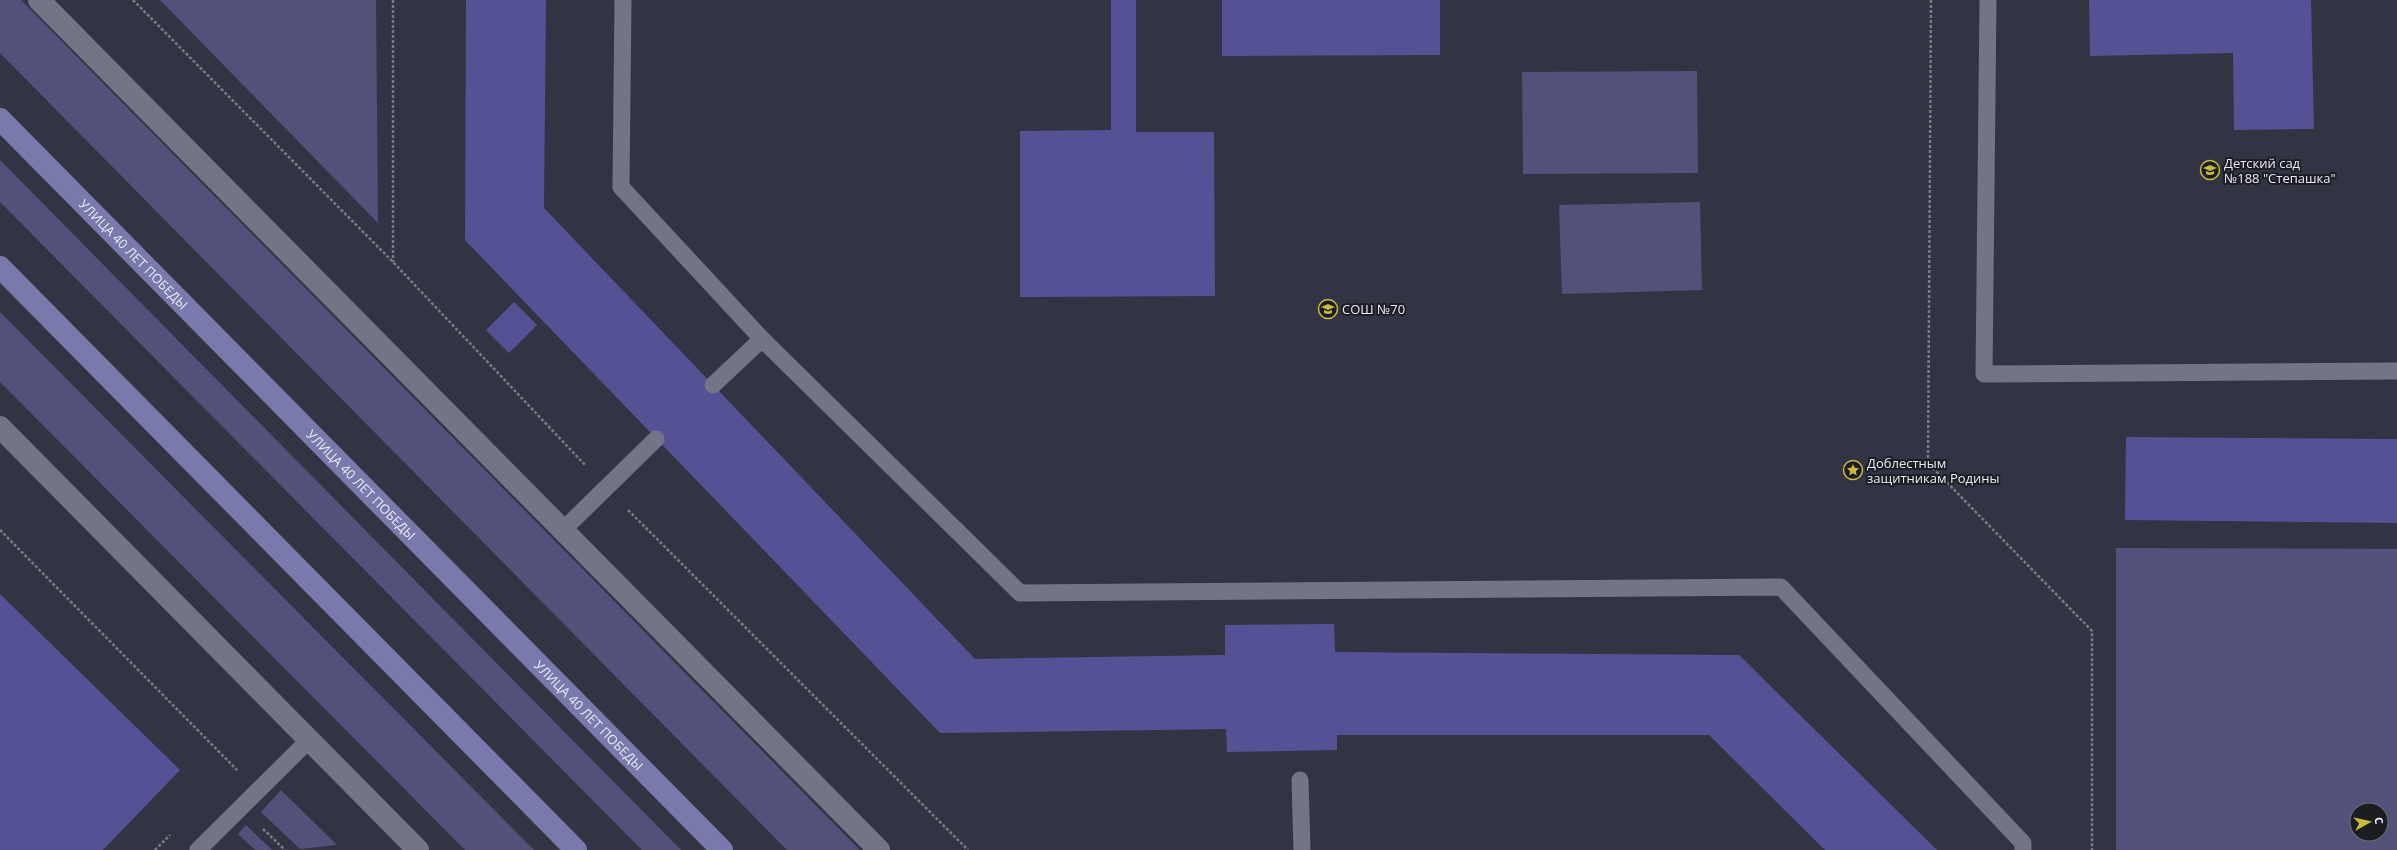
<svg xmlns="http://www.w3.org/2000/svg" width="2397" height="850" font-family="'Open Sans',sans-serif">
<style>
.green{fill:#51517a;fill-rule:evenodd}
.building{fill:#545295}
.lines{fill:none;stroke-linecap:round;stroke-linejoin:round}
.path{stroke:#797a87;stroke-width:2.5;stroke-dasharray:3 2;stroke-linecap:butt}
.service{stroke:#737486;stroke-width:17}
.minor{stroke:#737486;stroke-width:22}
.primary{stroke:#7979ab;stroke-width:22}
.labels{text-anchor:middle;dominant-baseline:central;stroke-width:4;stroke-linejoin:round;paint-order:stroke}
.poi-label{font-size:13px;fill:#eaebf5;stroke:#1c1c23;text-anchor:start}
.street-label{font-size:13px;fill:#eaebf5;stroke:#1c1c23}
</style>
<rect width="100%" height="100%" fill="#333443"/>
<g class="green">
<polygon points="0,0 21,0 860,850 787,850 0,53"/>
<polygon points="160,0 376,0 378,223"/>
<polygon points="1697,71 1698,173 1523,174 1522,72"/>
<polygon points="0,160 681,850 642,850 0,202"/>
<polygon points="1700,202 1702,290 1562,294 1559,205"/>
<polygon points="0,312 534,850 465,850 0,382"/>
<path d="M2116 548 2397 549V850H2116ZM2357 810H2381V834H2357Z"/>
<polygon points="281,790 337,845 300,849 261,812"/>
<polygon points="246,825 272,850 255,850 238,834"/>
</g>
<g class="building">
<polygon points="466,0 546,0 544,208 975,659 1225,655 1225,625 1334,624 1335,652 1739,655 1937,850 1825,850 1709,735 1337,735 1337,750 1227,752 1226,729 940,733 465,240"/>
<polygon points="1111,0 1136,0 1136,132 1214,132 1215,296 1020,297 1020,131 1111,130"/>
<polygon points="1222,0 1440,0 1440,55 1222,56"/>
<polygon points="2089,0 2311,0 2314,129 2234,130 2233,53 2090,56"/>
<polygon points="514,302 537,325 509,353 486,330"/>
<polygon points="2126,437 2397,439 2397,523 2125,520"/>
<polygon points="0,594 180,770 103,850 0,850"/>
</g>
<g class="lines">
<g class="path">
<polyline points="133,0 393,262 586,466"/>
<polyline points="393,0 393,262"/>
<polyline points="1931,0 1928,463 2092,631 2092,850"/>
<polyline points="628,510 968,850"/>
<polyline points="0,530 237,770"/>
<polyline points="263,829 285,850"/>
<polyline points="155,850 170,835"/>
</g>
<g class="service">
<polyline points="623,0 621,187 762,339 1020,593 1781,587 2023,843 2023,850"/>
<polyline points="1988,0 1984,374 2397,371"/>
<polyline points="713,385 762,339"/>
<polyline points="563,530 656,439"/>
<polyline points="1300,780 1302,850"/>
<polyline points="198,850 309,740"/>
</g>
<g class="minor">
<polyline points="39,0 879,850"/>
<polyline points="0,427 418,850"/>
</g>
<g class="primary">
<path id="s1" d="M0 119 722 850"/>
<polyline points="0,267 576,850"/>
</g>
</g>
<defs>
<symbol id="school-ring" viewBox="-11 -11 22 22"><circle r="9.5" fill="#1c1c23" stroke="#c8bb3b" stroke-width="1.5"/><path d="M0-5L7-2L0 1L-7-2ZM-4 1L0 2.5L4 1V4Q0 6-4 4Z" fill="#c8bb3b"/></symbol>
<symbol id="sight-ring" viewBox="-11 -11 22 22"><circle r="9.5" fill="#1c1c23" stroke="#c8bb3b" stroke-width="1.5"/><path d="M0-6L1.8-2.2L6-1.7L2.9 1.2L3.7 5.4L0 3.3L-3.7 5.4L-2.9 1.2L-6-1.7L-1.8-2.2Z" fill="#c8bb3b"/></symbol>
</defs>
<g fill-rule="evenodd">
<use href="#school-ring" x="2199" y="159" width="22" height="22"/>
<use href="#school-ring" x="1317" y="298" width="22" height="22"/>
<use href="#sight-ring" x="1842" y="459" width="22" height="22"/>
</g>
<g class="labels">
<g class="poi-label">
<text x="2224" y="163">Детский сад<tspan x="2224" dy="15">№188 "Степашка"</tspan></text>
<text x="1342" y="309">СОШ №70</text>
<text x="1867" y="463">Доблестным<tspan x="1867" dy="15">защитникам Родины</tspan></text>
</g>
<g class="street-label">
<text stroke="none"><textPath href="#s1" startOffset="190">УЛИЦА 40 ЛЕТ ПОБЕДЫ</textPath></text>
<text stroke="none"><textPath href="#s1" startOffset="514">УЛИЦА 40 ЛЕТ ПОБЕДЫ</textPath></text>
<text stroke="none"><textPath href="#s1" startOffset="838">УЛИЦА 40 ЛЕТ ПОБЕДЫ</textPath></text>
</g>
</g>
<g transform="translate(2369 822) rotate(82)"><circle r="19" fill="#1c1c23" stroke="#6e6f77"/>
<path d="M0-3L7 15L0 10L-7 15Z" fill="#c8bb3b"/>
<text y="-6" font-size="11" font-weight="bold" text-anchor="middle" fill="#eaebf5">С</text>
</g>
</svg>
